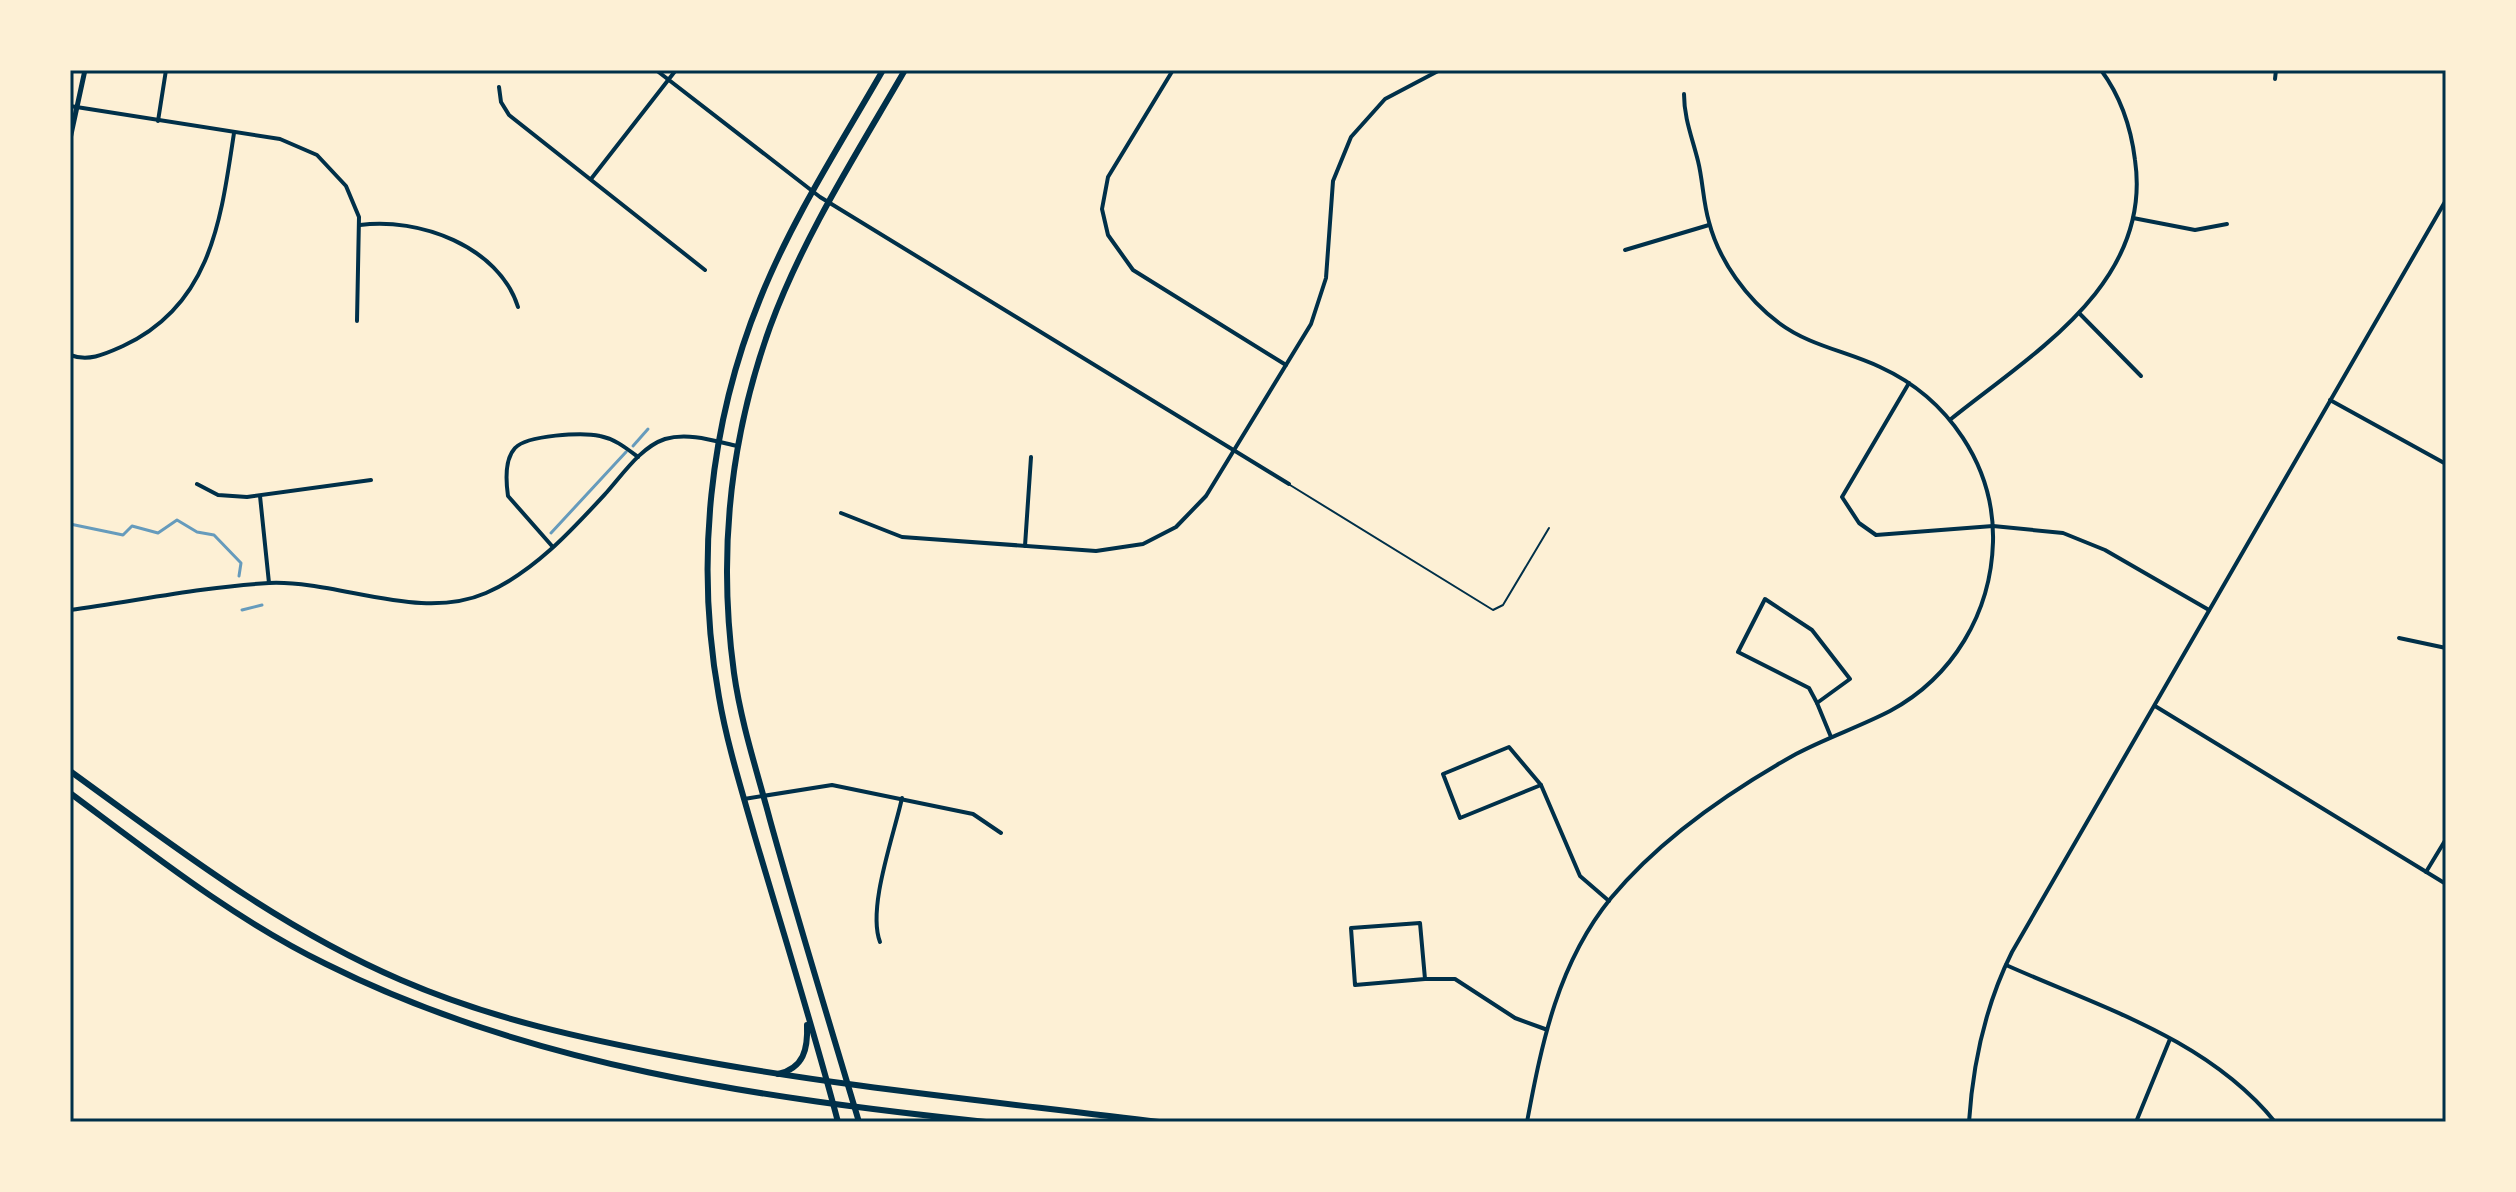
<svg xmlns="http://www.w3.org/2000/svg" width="2516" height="1192" font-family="Helvetica,sans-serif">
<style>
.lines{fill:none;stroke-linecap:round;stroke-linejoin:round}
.stream{stroke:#669bbc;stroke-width:3}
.service{stroke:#003049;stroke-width:2}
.minor{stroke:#003049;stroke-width:4}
.tertiary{stroke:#003049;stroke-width:5}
.secondary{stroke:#003049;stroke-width:6}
.neatline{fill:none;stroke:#003049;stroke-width:3}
</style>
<rect width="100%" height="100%" fill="#fdf0d5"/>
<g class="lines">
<g class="stream">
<polyline points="633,446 648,429"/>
<polyline points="70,524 123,535 132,526 158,533 177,520 197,532 214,535 241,563 239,576"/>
<polyline points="551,533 626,452"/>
<polyline points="242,610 262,605"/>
</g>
<polyline class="service" points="1290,485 1493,610 1503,605 1549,528"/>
<g class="minor">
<polyline points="656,70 820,197 1289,484"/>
<polyline points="1173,70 1108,177 1102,209 1108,235 1133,270 1286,365"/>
<polyline points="2275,79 2276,70"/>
<polyline points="499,87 501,102 509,115 705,270"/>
<polyline points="70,106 280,139 317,155 346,186 359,217 357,321"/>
<polyline points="158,121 166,70"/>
<polyline points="591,179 676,70"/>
<polyline points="2133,218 2195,230 2227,224"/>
<path d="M360 225C418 217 499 246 518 307"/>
<polyline points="1625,250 1709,225"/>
<polyline points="2080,314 2141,376"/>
<path d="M70 355C89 362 105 354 123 346 212 305 221 218 234 133"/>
<polyline points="1909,383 1842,497 1859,523 1876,535 1993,526 2063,533 2105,550 2209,610"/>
<polyline points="2330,400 2446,464"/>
<path d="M1951 419C2033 353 2153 283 2135 160 2131 127 2121 97 2101 70"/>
<polyline points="197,484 218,495 247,497 371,480"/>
<polyline points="260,496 269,583"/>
<polyline points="841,513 902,537 1096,551 1143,544 1176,527 1206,496 1311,324 1326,278 1333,181 1351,137 1385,99 1440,70"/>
<path d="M552 546 508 496C506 482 504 460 515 448 527 435 583 432 600 436 615 439 626 448 638 457"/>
<polyline points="1025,546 1031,457"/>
<polygon points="1765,599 1812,630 1850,679 1817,703 1809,688 1738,652"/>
<path d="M70 610C136 601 203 587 269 583 339 580 419 622 486 593 534 572 572 530 607 492 623 474 641 447 665 439 688 432 715 441 737 446"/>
<polyline points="2399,638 2446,648"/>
<polyline points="1817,703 1831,737"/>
<polyline points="2155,706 2446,884"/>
<polygon points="1509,747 1541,785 1460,818 1443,774"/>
<polyline points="1541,785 1580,876 1609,901"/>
<polyline points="744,799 832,785 973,814 1001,833"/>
<polyline points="2426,872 2446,839"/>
<polygon points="1420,923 1425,979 1355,985 1351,928"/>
<path d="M880 942C867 908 894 835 902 798"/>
<path d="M2006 965C2100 1007 2208 1039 2275 1122"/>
<polyline points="1425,979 1455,979 1515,1018 1545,1029"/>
<path d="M1527 1122C1542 1042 1558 963 1611 898 1661 838 1728 792 1796 754 1826 738 1859 727 1890 711 1953 677 1991 613 1993 542 1995 466 1948 398 1880 367 1846 351 1810 346 1779 323 1747 299 1719 261 1709 222 1703 202 1703 181 1698 161 1692 137 1684 118 1684 94"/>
<path d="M1969 1122C1973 1061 1985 1006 2012 952L2446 200"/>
<polyline points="2136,1122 2170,1039"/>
</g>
<polyline class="tertiary" points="70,139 85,70"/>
<g class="secondary">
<path d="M70 771C176 848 280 928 401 980 491 1019 584 1039 680 1057 839 1087 999 1102 1159 1122"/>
<path d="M70 793C152 854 234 919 326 964 530 1066 761 1098 986 1122"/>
<path d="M778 1074C804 1068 808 1049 807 1025"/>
<path d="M838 1122C813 1027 783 932 755 837 742 791 727 744 719 697 695 564 709 424 760 299 792 219 840 145 883 70"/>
<path d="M859 1122C829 1021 798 921 770 820 757 771 741 723 734 673 718 556 730 438 770 327 803 237 857 153 905 70"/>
</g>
</g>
<rect width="2516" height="1192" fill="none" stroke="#fdf0d5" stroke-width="144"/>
<rect x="72" y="72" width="2372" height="1048" class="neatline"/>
</svg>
